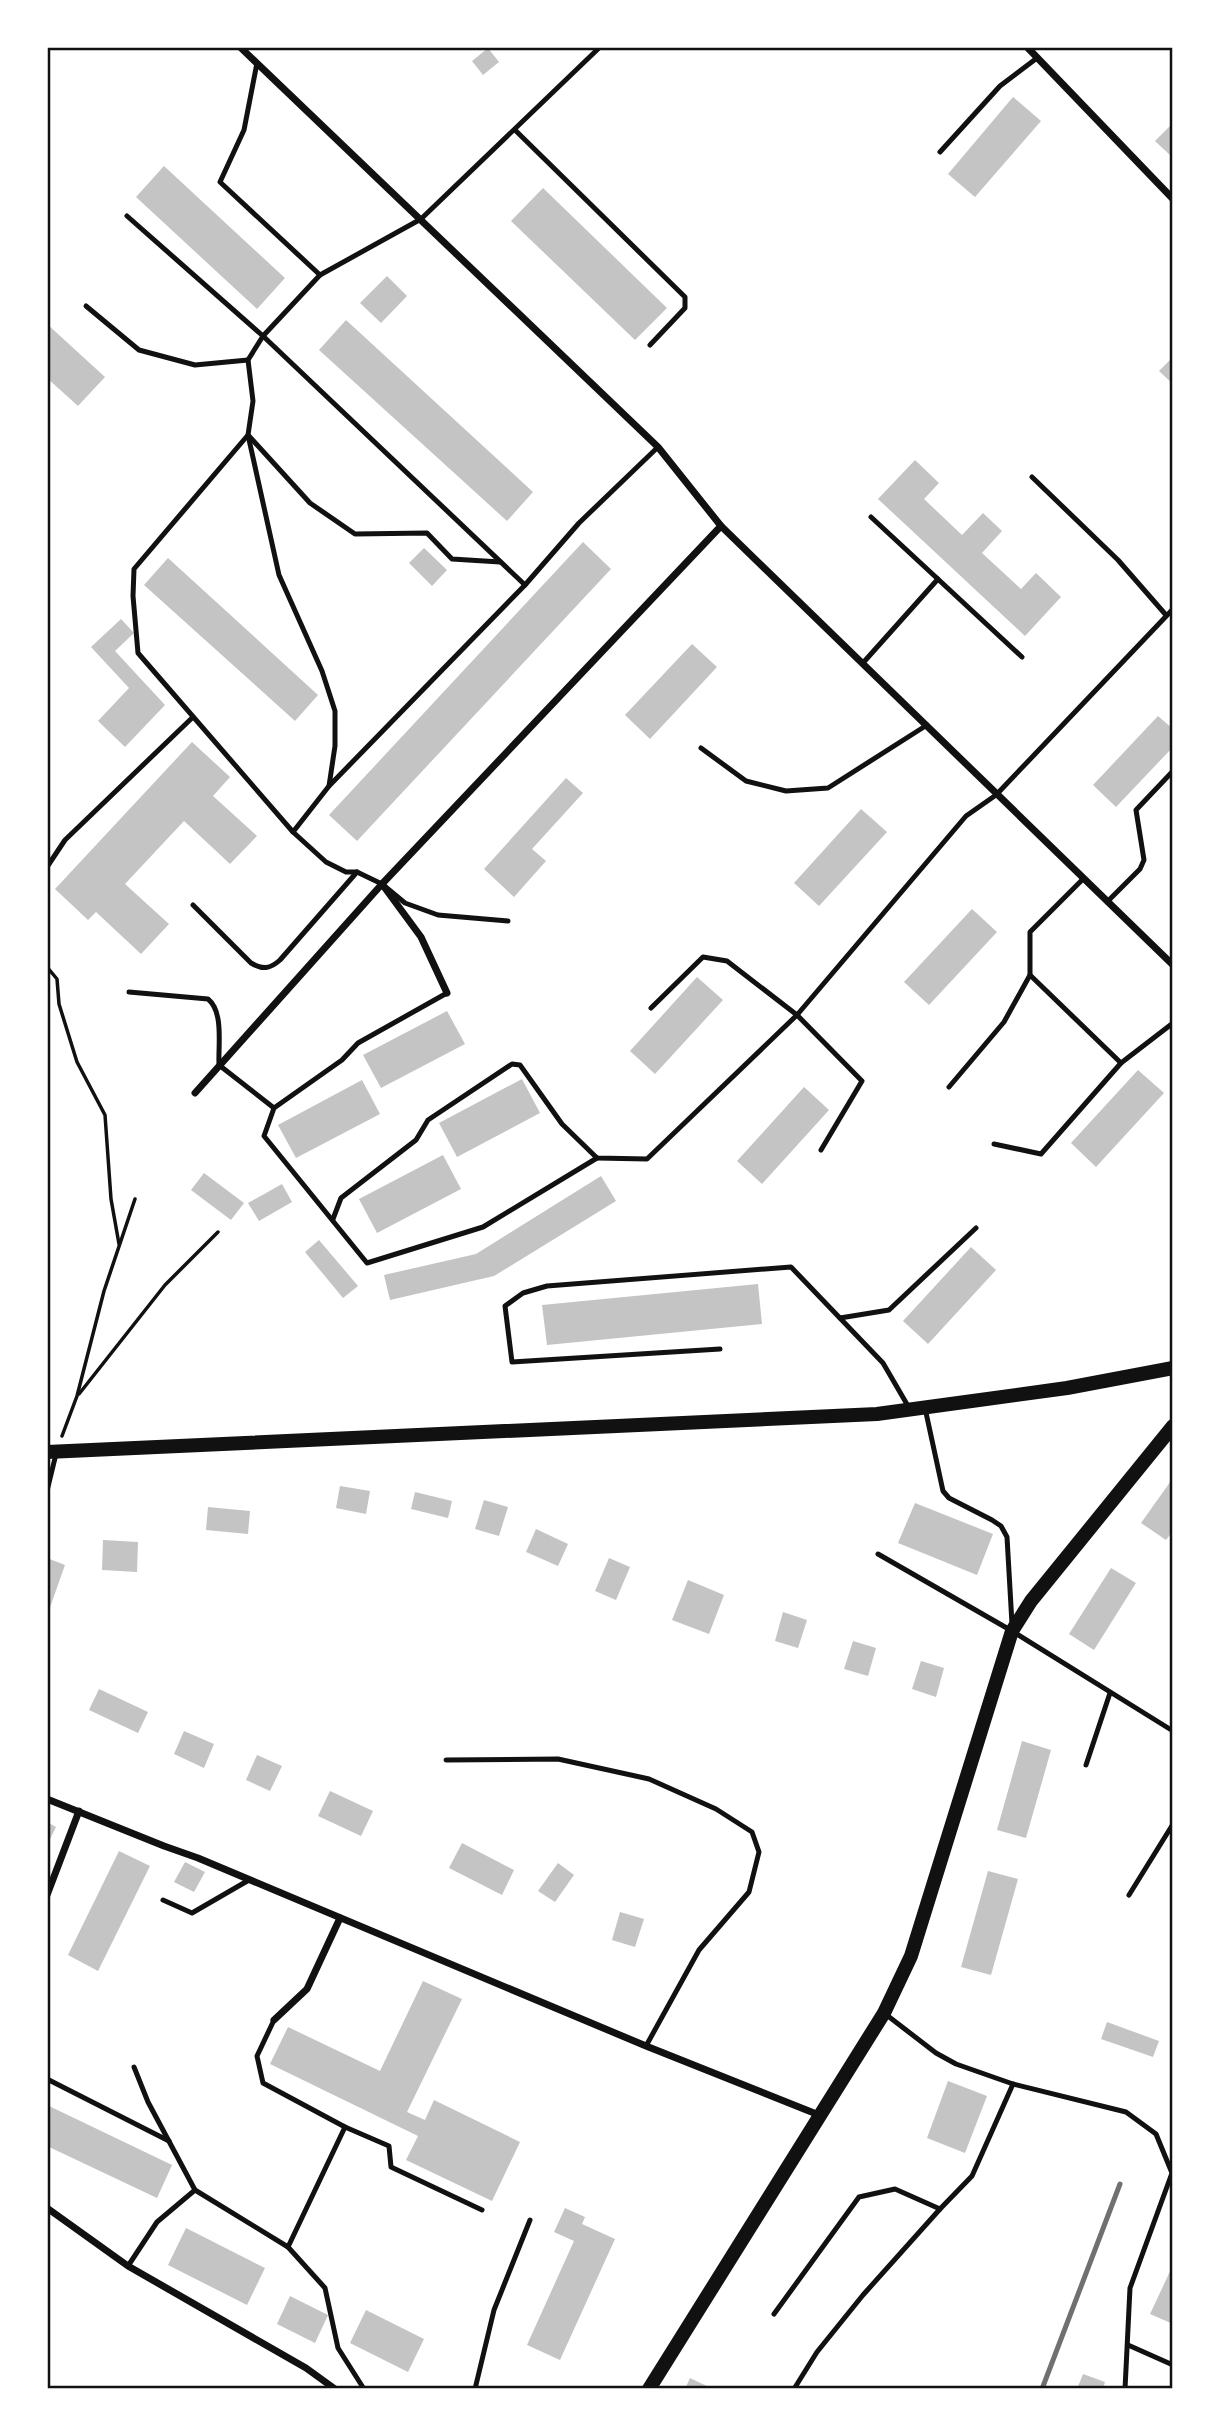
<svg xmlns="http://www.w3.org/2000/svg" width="1220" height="2436" font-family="Rubik,sans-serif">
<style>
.building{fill:#c4c4c4}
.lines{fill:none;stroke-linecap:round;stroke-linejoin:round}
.path{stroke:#111;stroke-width:3.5}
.service{stroke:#111;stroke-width:5}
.minor{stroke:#111;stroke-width:7}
.secondary{stroke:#111;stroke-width:14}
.rail{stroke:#707070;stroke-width:5}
.neatline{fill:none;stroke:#111;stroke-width:2.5}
</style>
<rect width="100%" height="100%" fill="#fff"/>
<g class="building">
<polygon points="488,48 499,62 483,75 472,61"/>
<polygon points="1013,97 1041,121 975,197 948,174"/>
<polygon points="1173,123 1173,154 1171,156 1155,141"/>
<polygon points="164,166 285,278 257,309 136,197"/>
<polygon points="543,188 667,308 635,340 511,221"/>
<polygon points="387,276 407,296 381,323 360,303"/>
<polygon points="346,320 533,492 507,521 319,350"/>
<polygon points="47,324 105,377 78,406 47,378"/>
<polygon points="1173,357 1173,384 1159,371"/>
<polygon points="915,460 939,483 924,499 962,535 983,513 1002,531 982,553 1021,589 1036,573 1061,597 1025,636 878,499"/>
<polygon points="583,542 611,569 357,841 329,815"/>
<polygon points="424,548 447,570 432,586 409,563"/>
<polygon points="168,558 318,695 295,721 144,585"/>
<polygon points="121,619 134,633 115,651 165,705 125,747 98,721 129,688 91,647"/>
<polygon points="692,644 717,667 650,739 625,715"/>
<polygon points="1158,716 1173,729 1173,747 1116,807 1093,785"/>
<polygon points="192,742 230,777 213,796 257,836 230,864 184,821 125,884 169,924 141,954 96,912 88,920 55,889"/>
<polygon points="566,778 583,793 532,849 546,861 514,897 484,869"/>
<polygon points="861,809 887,832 819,906 794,883"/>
<polygon points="972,909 997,932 929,1005 904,982"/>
<polygon points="697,977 723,1000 655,1074 630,1051"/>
<polygon points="447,1011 465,1044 381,1088 363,1055"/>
<polygon points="1138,1070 1164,1093 1096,1167 1071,1143"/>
<polygon points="522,1079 540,1113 457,1157 439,1123"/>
<polygon points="362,1080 380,1114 296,1158 278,1125"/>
<polygon points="804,1087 829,1110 762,1184 737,1161"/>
<polygon points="443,1155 461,1189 377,1233 359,1199"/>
<polygon points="204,1173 244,1203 231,1220 191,1190"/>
<polygon points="601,1176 616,1201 494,1276 390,1300 384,1275 476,1254"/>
<polygon points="282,1184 292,1202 259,1221 248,1203"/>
<polygon points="319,1240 358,1286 343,1298 305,1252"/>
<polygon points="971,1247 996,1270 928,1344 903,1321"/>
<polygon points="758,1284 762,1324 547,1345 542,1305"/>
<polygon points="1173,1478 1173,1531 1166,1540 1141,1523"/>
<polygon points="340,1486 370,1491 366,1514 336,1508"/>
<polygon points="415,1492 452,1501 448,1518 411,1509"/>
<polygon points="484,1500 508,1507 499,1536 475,1529"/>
<polygon points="915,1503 993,1534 977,1575 898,1543"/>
<polygon points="208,1507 250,1511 248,1534 206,1530"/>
<polygon points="536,1529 568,1544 558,1566 526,1552"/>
<polygon points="103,1540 138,1542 137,1572 102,1570"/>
<polygon points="47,1558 65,1565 48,1613 47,1613"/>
<polygon points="609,1558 630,1567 616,1600 595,1591"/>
<polygon points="1111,1568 1136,1583 1094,1650 1069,1634"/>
<polygon points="688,1580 724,1595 709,1634 672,1620"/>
<polygon points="783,1612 807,1620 798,1648 775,1641"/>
<polygon points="853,1641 876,1648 868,1676 844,1669"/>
<polygon points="921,1661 944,1668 936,1697 912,1689"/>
<polygon points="99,1689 148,1712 138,1733 89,1710"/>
<polygon points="184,1731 214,1744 204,1768 174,1754"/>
<polygon points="1022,1741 1051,1750 1026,1838 997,1830"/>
<polygon points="257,1755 282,1766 270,1791 246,1780"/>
<polygon points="330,1791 373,1811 361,1836 318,1816"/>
<polygon points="47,1822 56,1827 47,1845"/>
<polygon points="462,1843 514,1870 502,1895 449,1868"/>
<polygon points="119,1851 150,1866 98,1971 68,1955"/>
<polygon points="185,1862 205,1872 194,1892 174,1882"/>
<polygon points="558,1863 574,1875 555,1902 538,1891"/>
<polygon points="988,1871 1018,1879 991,1975 961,1967"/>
<polygon points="620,1912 644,1919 635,1947 612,1940"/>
<polygon points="423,1981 462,1999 407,2112 425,2120 434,2100 520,2142 492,2201 406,2160 418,2136 270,2064 288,2027 380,2071"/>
<polygon points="1107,2022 1159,2041 1153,2057 1101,2039"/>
<polygon points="948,2081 987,2096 965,2153 927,2138"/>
<polygon points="47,2105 172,2165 157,2198 47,2146"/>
<polygon points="565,2208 585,2217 582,2224 615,2239 560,2360 527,2345 574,2241 554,2232"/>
<polygon points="186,2228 265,2268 247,2305 168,2265"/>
<polygon points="1173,2265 1173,2324 1150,2314"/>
<polygon points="290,2296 328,2315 315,2343 277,2324"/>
<polygon points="366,2310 424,2339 408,2372 350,2343"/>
<polygon points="1083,2374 1105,2382 1103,2389 1077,2389"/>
<polygon points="690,2378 713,2389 685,2389"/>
</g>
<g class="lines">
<g class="path">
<polyline points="47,967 57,979 59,1004 77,1062 105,1115 111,1199 119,1244"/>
<polyline points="79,1394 165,1285 218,1232"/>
<polyline points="62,1436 77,1396 104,1291 135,1199"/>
</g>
<g class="service">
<polyline points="257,63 244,130 220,182 320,275"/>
<polyline points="515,130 685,297 685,308 650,345"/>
<polyline points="940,152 1000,86 1037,58"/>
<polyline points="127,216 263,336 525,585"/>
<polyline points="86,306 139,350 195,365 248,360"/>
<polyline points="1032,477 1118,560 1166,615"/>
<polyline points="871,517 1022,657"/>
<polyline points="500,562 452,559 427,533 355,534 310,503 248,435 134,569 133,596 138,653 293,832 326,862 346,872 357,872 382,884 405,903 438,915 508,921"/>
<polyline points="862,664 938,579"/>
<polyline points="701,748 746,781 786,791 828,788 927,725"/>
<polyline points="329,786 525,585 579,523 658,447"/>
<polyline points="293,832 329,786 335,746 335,711 322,671 279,575 248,435 253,401 248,360 263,336 320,275 421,219 600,47"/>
<polyline points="47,867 65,840 193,717"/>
<polyline points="1083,879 1030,932 1030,975 1121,1063 1173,1023"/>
<polyline points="1107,902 1140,869 1144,860 1136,810 1173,771"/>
<path d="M193 905 251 963C263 970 270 969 280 960L357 872"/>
<path d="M129 992 208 999C224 1012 218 1046 219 1065L274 1108"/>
<polyline points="447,993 358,1043 342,1060 274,1108 264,1136 367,1263 483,1227 597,1158"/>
<polyline points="651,1008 703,957 727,961 797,1015 862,1081 821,1150"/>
<polyline points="949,1087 1004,1022 1030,975"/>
<polyline points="994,1144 1041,1154 1121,1063"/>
<polyline points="333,1219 341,1198 416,1140 428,1120 512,1064 520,1065 562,1124 597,1158 647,1159 797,1015 966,816 996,795 1173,609"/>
<polyline points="840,1318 889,1310 976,1228"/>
<polyline points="720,1349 512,1362 505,1306 523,1293 547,1286 791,1267 883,1363 908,1406"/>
<polyline points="925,1408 943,1491 949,1498 992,1520 1001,1526 1007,1537 1012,1624"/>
<polyline points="47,1491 56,1454"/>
<polyline points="878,1554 1012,1631 1173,1731"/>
<polyline points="446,1760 558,1759 649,1779 716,1809 752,1832 759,1852 749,1892 699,1950 646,2046"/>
<polyline points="1086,1765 1110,1693"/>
<polyline points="1129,1895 1173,1824"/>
<polyline points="163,1900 192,1913 249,1880"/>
<polyline points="884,2013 936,2053 956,2064 1013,2084 1126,2112 1156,2134 1172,2173 1130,2288 1125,2389"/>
<polyline points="274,2020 257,2056 263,2083 345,2127 389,2146 391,2167 482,2210"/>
<polyline points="134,2067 148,2102 195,2190 288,2247 325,2288 338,2348 364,2389"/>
<polyline points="47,2079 169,2141"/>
<polyline points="288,2247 345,2127"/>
<polyline points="128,2266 157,2222 195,2190"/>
<polyline points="774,2314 859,2197 895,2189 940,2209"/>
<polyline points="1128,2345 1173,2365"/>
<polyline points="475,2389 494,2310 530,2220"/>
<polyline points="794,2389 817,2352 863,2295 940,2209 972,2176 1013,2084"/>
</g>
<g class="minor">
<polyline points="240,47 658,447 721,526 1173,965"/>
<polyline points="1027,47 1173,199"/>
<polyline points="382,884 421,937 447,993"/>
<polyline points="195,1093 382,884 721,526"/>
<polyline points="47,1799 164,1846 198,1858 646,2046 819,2115"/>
<polyline points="47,1895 79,1811"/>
<polyline points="274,2020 307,1989 340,1918"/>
<polyline points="47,2208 128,2266 306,2368 335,2389"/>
</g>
<g class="secondary">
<polyline points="47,1452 877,1414 1067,1388 1173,1368"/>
<polyline points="649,2389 884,2013 911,1956 1012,1631 1031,1601 1173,1426"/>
</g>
<polyline class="rail" points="1042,2389 1120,2184"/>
</g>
<rect width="1220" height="2436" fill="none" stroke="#ffffff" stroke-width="98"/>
<rect x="49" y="49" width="1122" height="2338" class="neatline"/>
</svg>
